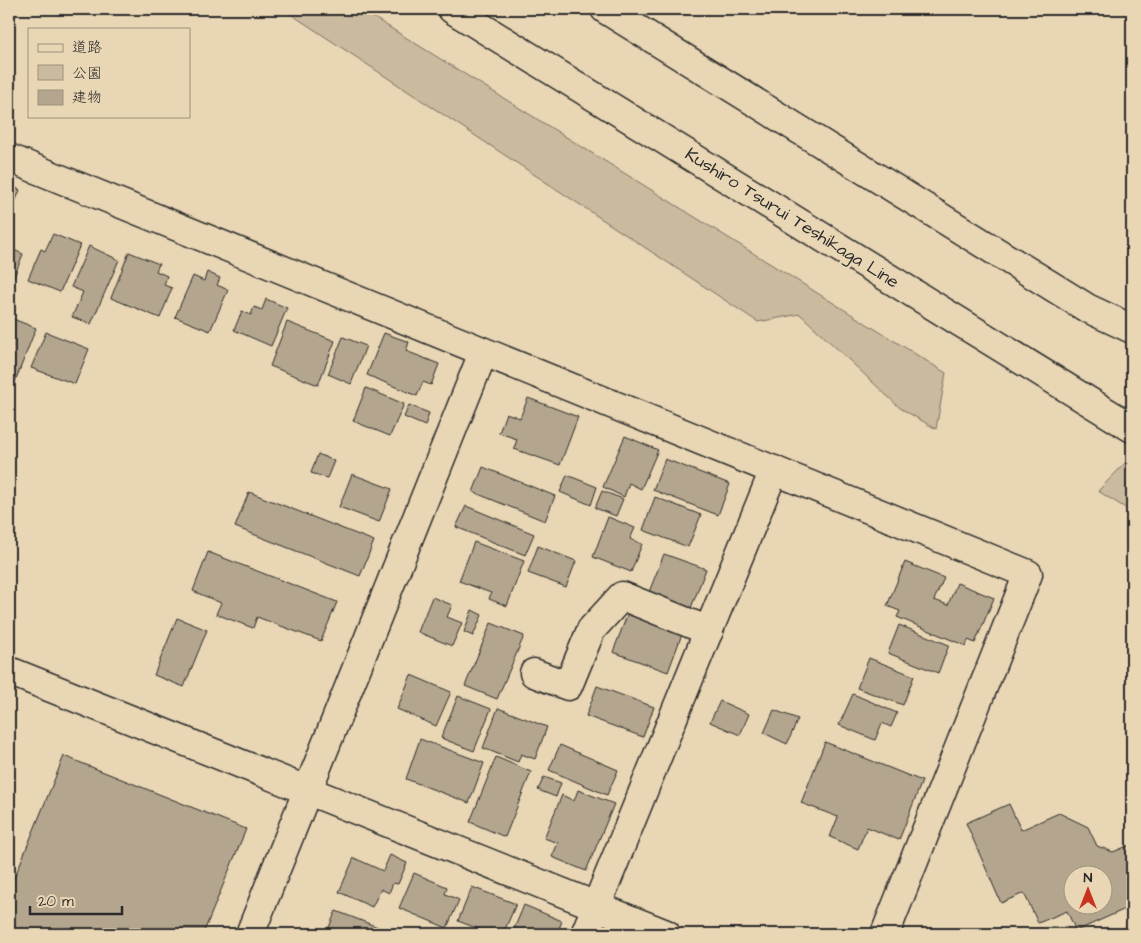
<svg xmlns="http://www.w3.org/2000/svg" width="1141" height="943" font-family="'Architects Daughter','Klee One',sans-serif">
<style>
.green{fill:#caba9e;stroke:#7a7264}
.building{fill:#b4a68e;stroke:#2b2b2b;fill-rule:evenodd}
.lines{fill:none;stroke-linecap:round;stroke-linejoin:round}
.minor-casing{stroke:#2b2b2b;stroke-width:31}
.major-casing{stroke:#2b2b2b;stroke-width:31}
.minor{stroke:#e9d6b4;stroke-width:28}
.major{stroke:#e9d6b4;stroke-width:28}
.labels{text-anchor:middle;dominant-baseline:central;stroke-width:5;stroke-linejoin:round;paint-order:stroke}
.street-label{font-size:18px;fill:#2b2b2b;stroke:#e9d6b4}
</style>
<rect width="100%" height="100%" fill="#e9d6b4"/>
<filter id="ink" filterUnits="userSpaceOnUse"><feTurbulence type="fractalNoise" baseFrequency=".02" numOctaves="2"/><feDisplacementMap in="SourceGraphic" scale="10" xChannelSelector="R" yChannelSelector="G"/><feConvolveMatrix kernelMatrix="1 2 1 2 8 2 1 2 1" color-interpolation-filters="sRGB"/></filter>
<g filter="url(#ink)">
<g class="green">
<polygon points="283,9 360,9 946,373 936,429 900,408 800,314 758,322"/>
<polygon points="1127,461 1132,465 1132,512 1098,491"/>
<polygon points="1132,911 1132,934 1122,934"/>
</g>
<g class="building">
<polygon points="9,185 20,190 9,218"/>
<polygon points="53,234 80,245 60,292 28,279 41,249 45,251"/>
<polygon points="89,246 119,260 91,324 72,317 83,292 71,287"/>
<polygon points="9,248 23,254 14,277 9,275"/>
<polygon points="129,252 159,264 156,271 167,276 164,285 172,288 160,318 111,298"/>
<polygon points="207,272 220,278 217,285 228,290 210,331 175,317 193,276 204,281"/>
<polygon points="266,299 287,308 271,346 234,330 242,311 251,315 254,307 262,310"/>
<polygon points="13,319 36,328 9,397 9,329"/>
<polygon points="287,322 335,341 318,385 270,366"/>
<polygon points="46,332 89,349 75,384 31,368"/>
<polygon points="384,333 409,342 406,351 439,364 431,385 423,382 417,396 367,375"/>
<polygon points="343,337 366,346 351,384 328,374"/>
<polygon points="366,388 404,404 390,436 353,421"/>
<polygon points="528,398 578,417 560,465 514,449 517,439 499,433 506,413 520,418"/>
<polygon points="409,405 429,413 425,426 404,417"/>
<polygon points="625,436 658,450 641,489 629,483 624,497 603,487"/>
<polygon points="318,454 334,461 327,478 311,473"/>
<polygon points="665,459 730,484 718,515 653,490"/>
<polygon points="483,467 555,496 545,521 473,492"/>
<polygon points="352,474 392,489 379,522 339,507"/>
<polygon points="567,475 597,487 591,505 560,492"/>
<polygon points="602,491 623,499 616,516 595,508"/>
<polygon points="249,492 374,541 360,576 235,527"/>
<polygon points="655,497 701,515 688,547 643,530"/>
<polygon points="466,506 534,534 525,555 456,527"/>
<polygon points="608,517 635,528 630,539 642,544 631,572 593,557"/>
<polygon points="474,542 524,561 507,606 489,599 491,593 459,581"/>
<polygon points="538,546 576,561 566,587 528,573"/>
<polygon points="208,552 337,602 321,641 257,617 253,628 216,614 221,603 193,591"/>
<polygon points="664,554 706,569 691,608 649,592"/>
<polygon points="905,562 944,578 934,600 948,605 957,583 994,598 975,643 968,640 966,646 897,617 900,611 887,606"/>
<polygon points="432,597 452,605 447,617 462,623 452,646 418,632"/>
<polygon points="472,610 482,615 473,636 464,632"/>
<polygon points="628,613 682,634 668,672 613,652"/>
<polygon points="177,618 207,630 184,687 154,675"/>
<polygon points="491,623 524,636 497,699 465,686"/>
<polygon points="899,625 949,645 938,673 888,653"/>
<polygon points="869,658 914,676 903,705 857,688"/>
<polygon points="411,675 451,692 436,726 397,709"/>
<polygon points="597,686 654,707 643,737 586,716"/>
<polygon points="853,694 897,713 891,727 882,723 875,740 839,725"/>
<polygon points="458,696 491,709 474,751 441,738"/>
<polygon points="720,701 749,714 740,735 710,722"/>
<polygon points="498,708 547,727 535,759 521,754 518,762 483,748"/>
<polygon points="774,710 798,719 787,744 764,733"/>
<polygon points="420,739 484,763 469,803 406,779"/>
<polygon points="825,742 922,781 899,840 867,827 858,849 830,837 838,817 801,803"/>
<polygon points="560,745 618,770 607,795 549,770"/>
<polygon points="64,756 246,829 203,934 9,934 9,891"/>
<polygon points="496,757 531,772 505,837 470,822"/>
<polygon points="544,777 561,783 556,797 538,790"/>
<polygon points="578,790 614,804 586,871 552,857 558,843 544,838 562,795 574,801"/>
<path d="M1009 804 1021 830 1059 813 1088 827 1097 846 1113 852 1130 845 1132 906 1076 931 1067 911 1038 923 1024 893 1001 903 966 823ZM1074 876H1104V906H1074Z"/>
<polygon points="390,855 407,863 398,884 393,883 389,893 381,889 372,907 339,892 354,858 383,871"/>
<polygon points="414,873 447,887 445,894 459,900 447,928 399,908"/>
<polygon points="472,887 516,904 503,934 492,934 458,921"/>
<polygon points="524,905 562,921 557,934 512,934"/>
<polygon points="336,911 396,934 326,934"/>
</g>
<g class="lines">
<defs>
<g id="minor">
<polyline points="605,9 1087,308 1132,329"/>
<polyline points="9,158 1028,574 885,934"/>
<polyline points="9,671 666,934"/>
<polyline points="534,673 568,686 591,630 622,596 709,631"/>
<polyline points="250,934 483,353"/>
<polyline points="585,934 774,470"/>
</g>
<polyline id="major" points="452,9 1132,428"/>
</defs>
<use href="#minor" class="minor-casing"/>
<use href="#major" class="major-casing"/>
<use href="#minor" class="minor"/>
<use href="#major" class="major"/>
</g>
</g>
<g class="labels">
<g class="street-label">
<text transform="translate(792 218) rotate(32)">Kushiro Tsurui Teshikaga Line</text>
</g>
</g>
<rect width="1141" height="943" fill="none" stroke="#e9d6b4" stroke-width="30"/>
<rect x="15" y="15" width="1111" height="913" fill="none" stroke="#2b2b2b" stroke-width="2" filter="url(#ink)"/>
<rect x="28" y="28" width="162" height="90" fill="#e9d6b4" stroke="#9d927d"/>
<rect x="38" y="44" width="25" height="8" fill="#e9d6b4" stroke="#9d927d"/>
<text x="72" y="52" font-size="15" fill="#2b2b2b">道路</text>
<rect x="38" y="65" width="25" height="15" fill="#caba9e" stroke="#9d927d"/>
<text x="72" y="78" font-size="15" fill="#2b2b2b">公園</text>
<rect x="38" y="90" width="25" height="15" fill="#b4a68e" stroke="#9d927d"/>
<text x="72" y="102" font-size="15" fill="#2b2b2b">建物</text>
<g transform="translate(1088 890)"><circle r="24" fill="#e9d6b4" stroke="#9d927d"/>
<path d="M0-4L9 19L0 12L-9 19Z" fill="#c8321e"/>
<text y="-8" font-size="14" font-weight="bold" text-anchor="middle" fill="#2b2b2b">N</text>
</g>
<path d="M30 906v8h92v-8" fill="none" stroke="#2b2b2b" stroke-width="2.5"/>
<text x="38" y="906" font-size="15" fill="#2b2b2b" stroke="#e9d6b4" stroke-width="4" paint-order="stroke">20 m</text>
</svg>
